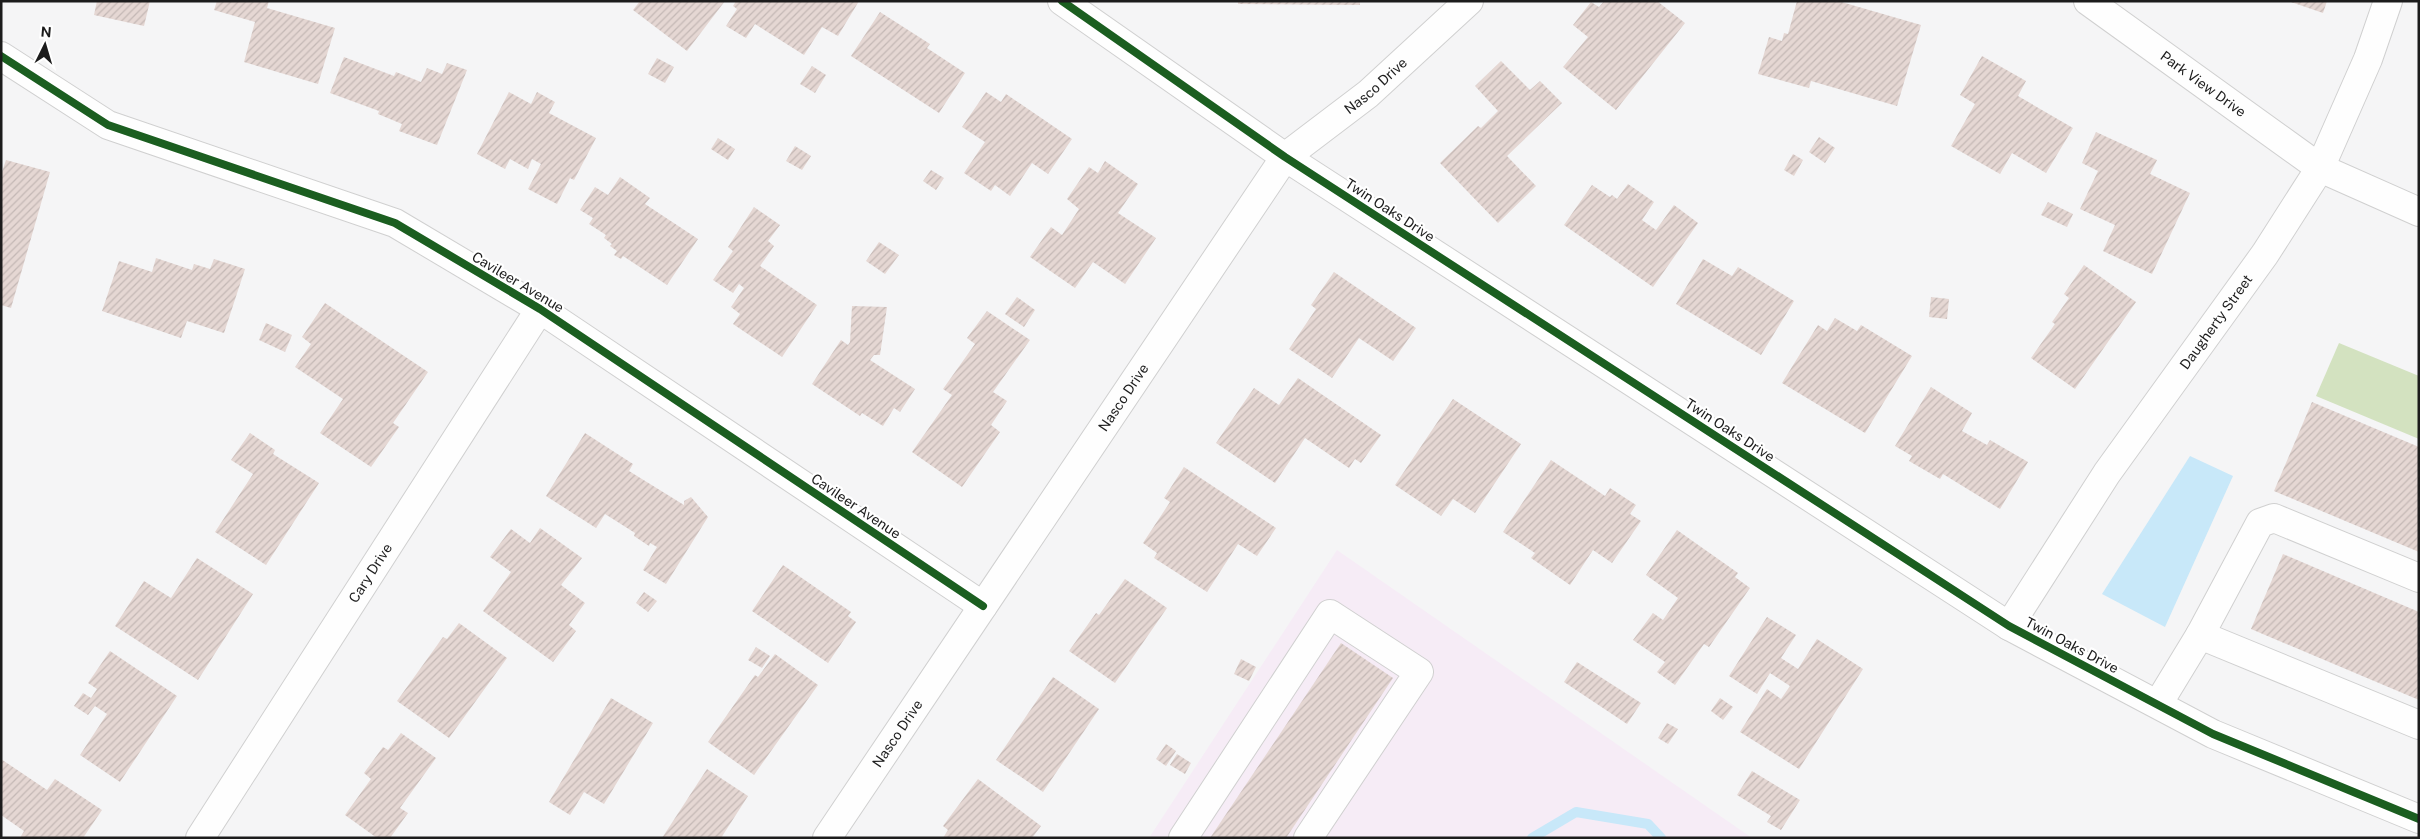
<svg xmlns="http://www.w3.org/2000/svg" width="2420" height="839" font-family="'Public Sans',sans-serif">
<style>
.commercial{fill:#f6ecf6}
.green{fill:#d3e2c0}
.water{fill:#c8e8f9}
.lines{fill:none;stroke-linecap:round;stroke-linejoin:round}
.stream{stroke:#c8e8f9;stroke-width:10}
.building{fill:url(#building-hatch)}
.minor-casing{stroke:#d0d0d0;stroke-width:30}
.minor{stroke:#fefefe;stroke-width:28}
.cycleway-casing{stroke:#fff;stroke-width:11}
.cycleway{stroke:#1b5e20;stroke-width:8}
.labels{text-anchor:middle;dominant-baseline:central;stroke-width:4.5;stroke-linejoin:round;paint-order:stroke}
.street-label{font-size:14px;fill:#1c1c1c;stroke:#fff}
</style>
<defs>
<pattern id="building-hatch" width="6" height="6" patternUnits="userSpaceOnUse" patternTransform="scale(1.25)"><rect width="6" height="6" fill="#e5d7d3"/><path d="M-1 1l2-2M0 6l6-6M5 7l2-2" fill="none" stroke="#c4b8b5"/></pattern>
</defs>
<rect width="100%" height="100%" fill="#f5f5f6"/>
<polygon class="commercial" points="1337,550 1752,838 1149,838"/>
<polygon class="green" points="2339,343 2419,376 2419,439 2316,396"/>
<polygon class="water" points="2190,456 2233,476 2165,627 2102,594"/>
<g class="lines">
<polyline class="stream" points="1532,838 1576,812 1648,824 1661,838"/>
</g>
<g class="building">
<polygon points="97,1 150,1 144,26 94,15"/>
<polygon points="217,1 269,1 267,8 335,28 318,84 244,62 255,22 214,10"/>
<polygon points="640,1 725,1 687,51 633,10"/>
<polygon points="736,1 859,1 838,36 822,27 804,55 755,24 746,38 726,26 737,9 733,6"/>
<polygon points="1238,1 1360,1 1360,5 1238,4"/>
<polygon points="1604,1 1657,1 1685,23 1616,110 1563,67 1588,37 1573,25 1591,2 1599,7"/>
<polygon points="1797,1 1838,1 1921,25 1897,106 1811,81 1809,88 1758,74 1769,37 1782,41 1784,33 1788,34"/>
<polygon points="2288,1 2327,1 2323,13"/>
<polygon points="880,12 930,44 927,48 965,73 939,113 851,56"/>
<polygon points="1982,56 2026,81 2018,96 2073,128 2046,173 2012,153 2000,174 1951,146 1975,104 1960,95"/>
<polygon points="344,57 394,76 396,72 421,82 427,68 442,74 447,63 467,70 437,145 399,131 402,124 378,114 379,111 330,93"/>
<polygon points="657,58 674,67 665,83 648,74"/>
<polygon points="1501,61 1530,90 1540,81 1562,103 1507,156 1536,186 1498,223 1440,163 1478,126 1481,128 1498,111 1475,86"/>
<polygon points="812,66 826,75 815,93 800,84"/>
<polygon points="509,92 531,104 537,92 555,102 549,113 596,138 574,180 570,178 557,204 528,189 541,164 532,159 528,169 510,159 505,169 477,154"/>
<polygon points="986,92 1001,102 1006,94 1072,139 1048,174 1032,163 1010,196 995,185 991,191 964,173 985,142 962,127"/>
<polygon points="2096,132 2157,160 2150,174 2190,193 2152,274 2103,251 2115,225 2080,209 2098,171 2082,163"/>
<polygon points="1819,137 1835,148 1825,163 1809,152"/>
<polygon points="718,138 735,149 728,160 711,149"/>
<polygon points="795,146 811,156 802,170 786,161"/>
<polygon points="1793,154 1803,160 1794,176 1784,170"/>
<polygon points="6,160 50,172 11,308 1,305 1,175"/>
<polygon points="1105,161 1138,184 1118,213 1156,238 1125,284 1093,262 1075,288 1030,257 1051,227 1062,235 1079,209 1067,199 1089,167 1098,173"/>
<polygon points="931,170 944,178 936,190 923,181"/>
<polygon points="620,177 650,198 645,204 698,239 667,285 623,256 621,259 614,255 617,251 610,246 612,244 604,238 606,235 589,224 593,218 580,210 595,187 608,195"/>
<polygon points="1628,184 1654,202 1642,220 1656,230 1674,205 1698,223 1653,287 1564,225 1592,185 1610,197 1612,195 1617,199"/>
<polygon points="2048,202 2073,214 2067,227 2041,215"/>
<polygon points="754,207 780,225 768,241 774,246 760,266 817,305 782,357 733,324 740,314 731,307 744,288 739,284 733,293 713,280 733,251 728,247"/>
<polygon points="879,242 899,255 885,274 866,261"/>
<polygon points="156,258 192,270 194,264 210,269 214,259 245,269 224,333 187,321 181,338 102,311 119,261 152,272"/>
<polygon points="1703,259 1732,276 1738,267 1794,301 1761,355 1676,304"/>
<polygon points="2084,265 2136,302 2075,389 2031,358 2055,324 2052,322 2069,298 2064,294"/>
<polygon points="1334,272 1416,328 1393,361 1359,338 1332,378 1289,349 1316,309 1311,305"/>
<polygon points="1017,297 1035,310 1024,327 1005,314"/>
<polygon points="1931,297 1949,299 1947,319 1929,317"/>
<polygon points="325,303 428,372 393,423 399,427 371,467 320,433 343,399 295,367 311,344 302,337"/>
<polygon points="852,306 887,307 880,355 874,355 870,360 915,389 900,412 894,408 883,426 862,413 860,416 812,384 841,340 848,345 850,342"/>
<polygon points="987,311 1030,340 993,392 1007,401 991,425 1000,432 962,487 912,452 952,395 943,389 975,344 967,338"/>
<polygon points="1835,318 1857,331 1861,325 1912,356 1865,433 1782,383 1818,325 1827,331"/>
<polygon points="266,323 292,335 285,352 259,340"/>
<polygon points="1298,378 1381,435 1361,463 1355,459 1349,468 1305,438 1275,483 1216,443 1254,388 1279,405"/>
<polygon points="1931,387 1972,413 1962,431 1987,445 1990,440 2028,462 2000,509 1943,474 1940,479 1909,461 1912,456 1895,446"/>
<polygon points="1453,399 1521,444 1475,513 1453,499 1441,516 1395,485"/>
<polygon points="2312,402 2419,447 2419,552 2274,491"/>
<polygon points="250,433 275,450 273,454 319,483 266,565 215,532 253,474 231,460"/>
<polygon points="585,433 633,464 629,471 684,505 684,501 691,497 708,517 666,584 643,570 657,547 650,543 649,546 634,536 635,533 605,514 596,528 546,496"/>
<polygon points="1551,460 1605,496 1610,488 1636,505 1630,514 1641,521 1612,563 1593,550 1570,585 1531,558 1535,553 1503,532"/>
<polygon points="1184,467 1276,528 1257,556 1238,544 1207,592 1154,558 1157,553 1143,543 1170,502 1164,498"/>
<polygon points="540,528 582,558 561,585 585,603 569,625 576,631 553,662 483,611 511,572 490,557 511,529 530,543"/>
<polygon points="1677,530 1738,573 1735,577 1750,588 1709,647 1704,644 1675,685 1657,672 1665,662 1633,640 1653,613 1663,620 1678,598 1646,575"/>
<polygon points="2283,554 2419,612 2419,700 2251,629"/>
<polygon points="197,558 253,594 198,680 115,626 144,581 171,598"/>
<polygon points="783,565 851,612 848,616 856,622 828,663 752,611"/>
<polygon points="1125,579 1167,608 1115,683 1069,651 1096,613 1099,615"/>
<polygon points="644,592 657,601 648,612 636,603"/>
<polygon points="1767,617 1796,635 1781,658 1798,669 1817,639 1863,669 1799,769 1740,732 1767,689 1781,699 1790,686 1770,673 1757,694 1729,676"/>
<polygon points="459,623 507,658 449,738 397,701 443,637 447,639"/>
<polygon points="1341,643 1393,678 1286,838 1210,838"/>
<polygon points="756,647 770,656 762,668 748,660"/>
<polygon points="110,651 177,696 120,782 80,755 107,714 95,706 88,715 74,706 83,693 91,698 97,689 88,683"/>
<polygon points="775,654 818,685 754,775 708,742 755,675 758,677"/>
<polygon points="1241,659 1256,667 1249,681 1234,674"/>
<polygon points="1577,662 1641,703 1627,724 1564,682"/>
<polygon points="1053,677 1099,709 1043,792 996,760"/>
<polygon points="611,698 653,723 604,804 584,792 570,815 549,802"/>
<polygon points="1720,698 1733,707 1723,720 1711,711"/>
<polygon points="1667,723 1678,729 1668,744 1658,738"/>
<polygon points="401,733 436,758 400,808 408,813 390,838 377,838 345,815 371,779 364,773 383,747 388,750"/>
<polygon points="1166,744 1176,751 1166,766 1156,759"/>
<polygon points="1177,754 1191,763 1185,774 1170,765"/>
<polygon points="1,759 47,790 55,779 102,810 83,838 20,838 24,831 1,815"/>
<polygon points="707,769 748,796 721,838 662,838"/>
<polygon points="1752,771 1800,800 1781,830 1767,822 1771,816 1737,795"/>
<polygon points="978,779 1041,826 1032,838 943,838 948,830 943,826"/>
</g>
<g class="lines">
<defs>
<g id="minor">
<polyline points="1062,1 1285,157 2009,626 2213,734 2419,819"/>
<path id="s1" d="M2088 1 2320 168 2419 212"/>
<polyline points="1,56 108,125 395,223 540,309 983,606"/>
<path id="s2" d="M2009 626 2107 473 2265 254 2320 168 2368 59 2388 1"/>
<polyline points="2200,635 2419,725"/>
<polyline points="2158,704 2200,635 2260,523 2274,518 2419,578"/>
<path id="s3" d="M200 838 540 309"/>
<path id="s4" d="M827 838 1285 157 1368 94 1469 1"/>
<polyline points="1183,838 1330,614 1419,672 1308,838"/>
</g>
</defs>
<use href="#minor" class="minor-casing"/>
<use href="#minor" class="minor"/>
<defs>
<g id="cycleway">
<polyline points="1062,1 1285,157 2009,626 2213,734 2419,819"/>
<polyline points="1,56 108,125 395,223 540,309 983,606"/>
</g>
</defs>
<use href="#cycleway" class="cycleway-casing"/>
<use href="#cycleway" class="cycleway"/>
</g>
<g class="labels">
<g class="street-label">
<text stroke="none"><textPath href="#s1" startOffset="142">Park View Drive</textPath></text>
<text stroke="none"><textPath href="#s4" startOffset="936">Nasco Drive</textPath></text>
<text transform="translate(1390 210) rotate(33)">Twin Oaks Drive</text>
<text transform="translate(518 282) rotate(31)">Cavileer Avenue</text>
<text stroke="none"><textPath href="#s2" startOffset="368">Daugherty Street</textPath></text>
<text stroke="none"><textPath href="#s4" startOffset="531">Nasco Drive</textPath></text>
<text transform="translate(1730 430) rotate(33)">Twin Oaks Drive</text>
<text transform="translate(856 506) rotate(34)">Cavileer Avenue</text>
<text stroke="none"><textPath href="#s3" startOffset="315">Cary Drive</textPath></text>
<text transform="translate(2072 645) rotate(28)">Twin Oaks Drive</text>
<text stroke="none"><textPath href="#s4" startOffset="126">Nasco Drive</textPath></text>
</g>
</g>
<rect width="2420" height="839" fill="none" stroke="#1c1c1c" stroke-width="5"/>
<g transform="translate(45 45) rotate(5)" stroke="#ffffff" stroke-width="4" paint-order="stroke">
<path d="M0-4L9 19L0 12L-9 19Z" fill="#1c1c1c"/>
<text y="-8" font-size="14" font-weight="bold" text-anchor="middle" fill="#1c1c1c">N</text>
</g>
</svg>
